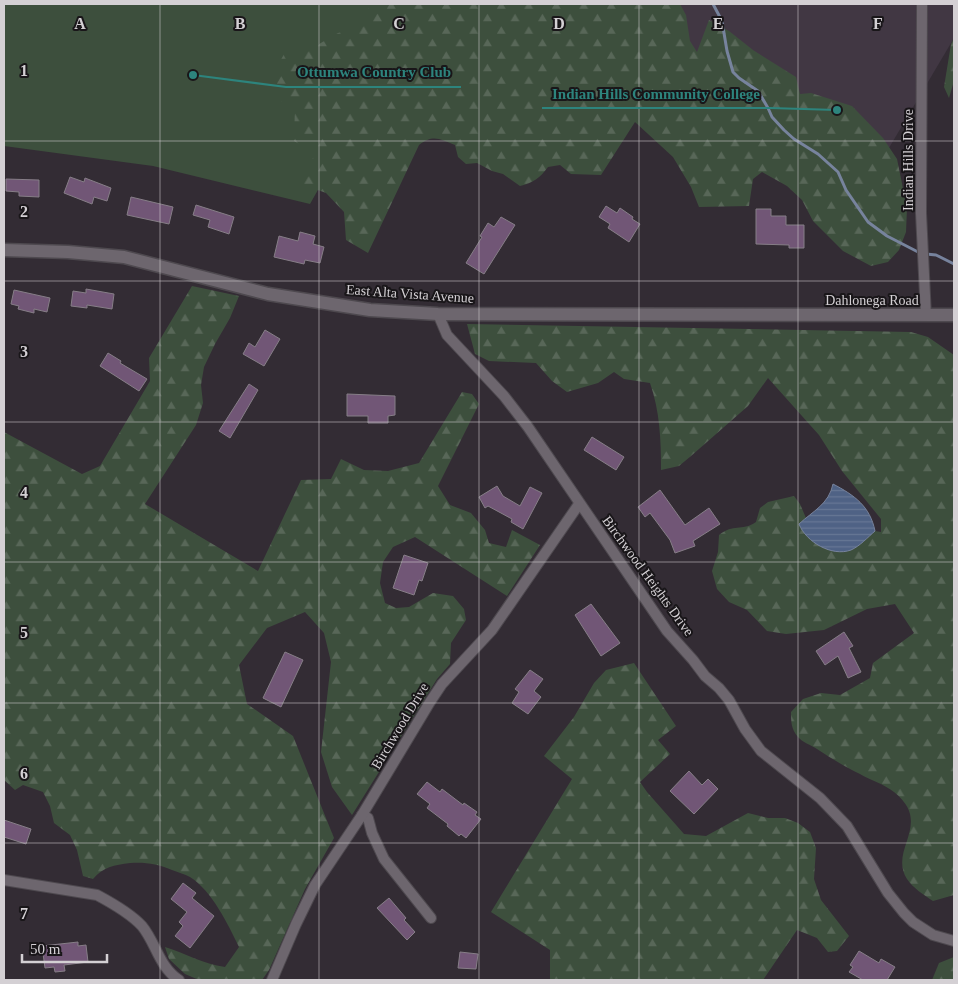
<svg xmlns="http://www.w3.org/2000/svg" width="958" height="984" font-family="'Times New Roman',serif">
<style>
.built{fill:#413743}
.green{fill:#3d4f3d}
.forest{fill:url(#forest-firs)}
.water{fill:url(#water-rules);stroke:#77839d}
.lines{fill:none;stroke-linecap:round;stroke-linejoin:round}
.stream{stroke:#77839d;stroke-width:3}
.building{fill:#715676;stroke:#867e87}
.minor-casing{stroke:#4e494f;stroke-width:12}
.secondary-casing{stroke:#4e494f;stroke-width:15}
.minor{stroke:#6d666e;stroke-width:10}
.secondary{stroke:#6d666e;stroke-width:12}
.grid{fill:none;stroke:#d4d0d4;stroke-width:1;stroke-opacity:0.55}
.labels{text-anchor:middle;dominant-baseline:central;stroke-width:4;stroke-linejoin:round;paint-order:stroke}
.street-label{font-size:14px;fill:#d4d0d4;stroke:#191619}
.grid-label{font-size:16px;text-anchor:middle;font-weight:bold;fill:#d4d0d4;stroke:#191619;stroke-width:4;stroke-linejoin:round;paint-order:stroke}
.leader{fill:none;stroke:#2d847d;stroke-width:2}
.callout-dot{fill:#2d847d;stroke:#191619;stroke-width:2}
.callout-label{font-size:15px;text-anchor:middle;font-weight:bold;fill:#2d847d;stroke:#191619;stroke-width:4;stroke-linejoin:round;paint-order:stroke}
</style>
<defs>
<pattern id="forest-firs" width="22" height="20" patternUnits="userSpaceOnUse" patternTransform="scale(1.25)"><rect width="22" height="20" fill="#3d4f3d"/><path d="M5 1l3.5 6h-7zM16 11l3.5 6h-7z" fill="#586758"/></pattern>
<pattern id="water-rules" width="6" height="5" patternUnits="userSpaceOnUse" patternTransform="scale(1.25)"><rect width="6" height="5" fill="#4f6285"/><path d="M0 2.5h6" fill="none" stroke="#677795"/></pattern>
</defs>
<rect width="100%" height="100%" fill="#332c34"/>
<polygon class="built" points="583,4 954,4 954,38 873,175"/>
<polygon class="green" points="4,4 423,4 310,204 153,166 4,146"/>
<g class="forest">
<path d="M371 4H680L686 15 690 41 697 52 709 20 729 31 753 50 796 77 800 94 811 93 852 106 883 138 897 159 907 208 906 232 899 250 888 262 871 266 843 251 813 221 802 200 787 186 762 172 753 179 749 206 699 207 691 187 673 157 635 122 601 175 571 174 560 165 548 167C540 178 533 183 520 186L503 174 492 171 477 163 466 164 458 157 455 145C440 139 433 134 419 145L368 253 346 240 344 212 326 193 302 184 315 153 294 141 295 106 272 98 273 74 288 47 307 51 338 33 356 28Z"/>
<polygon points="954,38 954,81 949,98 944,87 951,44"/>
<path d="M192 286 239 296 230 318 215 344 204 367 201 385 203 403 196 425 145 504 258 571 301 480 331 479 341 459 364 470 388 471 419 463 462 392 472 394 479 404 438 486 450 505 471 513 485 530 489 543 506 547 512 530 540 545 507 596 415 537 393 547 383 562 380 583 385 603 396 608 409 607 433 593 453 596 464 609 466 620 451 643 450 664 437 679 352 815 332 787 321 752 331 662 324 633 305 612 267 628 239 665 247 704 293 736 334 838 305 889 269 970 262 980H199L185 974 169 959 165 947C185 953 203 964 225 967L239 947C228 924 212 891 190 877 185 874 177 872 172 870 158 864 146 862 130 863 114 865 103 867 93 879L83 876 77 850 70 835 54 823 50 806 43 792 23 785 15 790 4 780V432L82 474 100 466 150 381 149 358Z"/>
<path d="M467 324 911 332 928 337 954 355V895L933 901C924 895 913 888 907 879 888 849 934 824 894 792 884 784 870 780 860 774 845 767 831 758 817 749 811 745 802 742 798 737 791 729 791 721 791 712L803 699 821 693 840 695 870 678 873 663 914 633 895 604 867 609 824 630 786 634 767 631 747 610 729 602 717 589 712 571 718 552 719 535C734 523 741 532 756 522L760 508 768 502 794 496 800 504 806 518 799 524 865 540 875 531 881 532V519L842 471 819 435 768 378 748 406 691 456 679 466 661 470C661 440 660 412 650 383L624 379 614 372 598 383 567 392 552 381 536 363 489 361 475 354Z"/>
<polygon points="634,663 676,726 658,740 670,754 640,782 647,792 684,834 706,836 748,813 768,818 785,818 798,823 810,832 816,848 814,879 821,900 849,936 837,951 828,952 817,938 797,930 763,980 550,980 550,950 491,912 572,779 544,756 574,717 594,683 606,670"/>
<polygon points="954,957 954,980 932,980 939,963"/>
</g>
<path class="water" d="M833 484C854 495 870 506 875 531 868 537 860 546 851 550 832 557 806 542 799 524 813 511 829 504 833 484Z"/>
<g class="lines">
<g class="stream">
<polyline points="713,4 722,21 727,51 733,72 739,78 758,91 768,108 772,117 784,130 794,139 818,154 838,172 846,190 868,222 887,236 920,253"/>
<polyline points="926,254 936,255 954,264"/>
</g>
</g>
<g class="building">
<polygon points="70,177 84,182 85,178 111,188 107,201 94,197 92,204 64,193"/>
<polygon points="6,179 39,180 39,197 19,196 19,192 6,191"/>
<polygon points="131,197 173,207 169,224 127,215"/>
<polygon points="196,205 234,217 229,234 208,227 210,220 193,215"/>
<polygon points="606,206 617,213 620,208 633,217 632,219 640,224 629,242 608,228 610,224 599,217"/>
<polygon points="756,209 771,209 771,216 786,216 786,225 804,225 804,248 789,248 789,245 756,244"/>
<polygon points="501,217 515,225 484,274 466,263 482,237 480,236 488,223 494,227"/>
<polygon points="300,232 315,236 313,244 324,247 320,263 305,260 304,264 274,257 279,236 298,241"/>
<polygon points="86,289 114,294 112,309 87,305 87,308 71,306 73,291 86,293"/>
<polygon points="14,290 50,298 47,312 34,309 34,313 18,309 19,306 11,304"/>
<polygon points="265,330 280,339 264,366 243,354 249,343 255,347"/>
<polygon points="108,353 121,361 120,363 147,379 139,391 100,366"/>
<polygon points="249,384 258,390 230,438 219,431"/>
<polygon points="347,394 395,396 395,415 388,416 388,423 368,423 368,416 347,416"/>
<polygon points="592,437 624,457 616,470 584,450"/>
<polygon points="497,486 503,496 520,506 530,487 542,493 523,529 511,522 512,519 488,506 485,508 479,497"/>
<polygon points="660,490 685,525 709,508 720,524 693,541 695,546 675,553 670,540 650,513 645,517 638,507"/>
<polygon points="404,555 428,563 422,581 419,580 414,595 393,588"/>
<polygon points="591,604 620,643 601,656 575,615"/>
<polygon points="844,632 853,646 849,648 861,672 848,678 838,656 825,665 816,651"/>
<polygon points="285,652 303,660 281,707 263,698"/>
<polygon points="530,670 543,679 534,691 541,697 528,714 512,703 519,692 515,689"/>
<polygon points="689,771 702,785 708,779 718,789 694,814 670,791"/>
<polygon points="427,782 440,792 442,789 463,805 464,803 477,812 475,815 481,819 466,838 461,834 459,836 447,826 448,824 427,808 430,804 417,794"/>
<polygon points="4,820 31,829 26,844 4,837"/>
<polygon points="183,883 196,893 192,898 214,916 190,948 175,936 183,926 179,922 187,912 171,899"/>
<polygon points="389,898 406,918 404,920 415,932 407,940 377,908"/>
<polygon points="78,942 78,946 86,945 88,962 64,965 65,971 55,972 54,967 45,968 42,946"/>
<polygon points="859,951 879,963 881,959 895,967 887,980 863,980 849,972 853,967 850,965"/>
<polygon points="460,952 478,954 476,969 458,968"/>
</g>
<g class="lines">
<defs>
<g id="minor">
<polyline points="922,4 921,213 926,316"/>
<polyline points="438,314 447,335 504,396 528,427 667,631 693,660 705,676 719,688 729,700 745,729 761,751 820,798 847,826 888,893 904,913 913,922 933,935 954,941"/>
<polyline points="362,815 368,818 372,833 384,859 431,918"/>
<path d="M4 880 97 895C112 903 130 913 142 926 156 943 159 967 179 980"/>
<polyline points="272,980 296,924 315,885 362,815 430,702 442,684 492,630 579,504"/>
</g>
<polyline id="secondary" points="4,250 68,252 124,257 268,294 370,310 438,314 954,315"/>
</defs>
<use href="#minor" class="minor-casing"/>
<use href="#secondary" class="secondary-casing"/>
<use href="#minor" class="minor"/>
<use href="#secondary" class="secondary"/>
</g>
<path class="grid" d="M160 4V980M319 4V980M479 4V980M639 4V980M798 4V980M4 141H954M4 281H954M4 422H954M4 562H954M4 703H954M4 843H954"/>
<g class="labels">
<g class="street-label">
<text transform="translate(908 160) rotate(-90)">Indian Hills Drive</text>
<text transform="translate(410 294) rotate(4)">East Alta Vista Avenue</text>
<text x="872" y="300">Dahlonega Road</text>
<text transform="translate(648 576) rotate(54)">Birchwood Heights Drive</text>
<text transform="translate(400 726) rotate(-59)">Birchwood Drive</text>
</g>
</g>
<g class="grid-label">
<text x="80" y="29">A</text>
<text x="240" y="29">B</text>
<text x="399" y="29">C</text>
<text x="559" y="29">D</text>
<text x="718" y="29">E</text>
<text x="878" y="29">F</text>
<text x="24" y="76">1</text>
<text x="24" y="217">2</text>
<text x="24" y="357">3</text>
<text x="24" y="498">4</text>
<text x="24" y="638">5</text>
<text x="24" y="779">6</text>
<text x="24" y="919">7</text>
</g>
<path class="leader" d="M193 75L286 87H461M837 110L770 108H542"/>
<g class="callout-dot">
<circle cx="193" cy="75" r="5"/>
<circle cx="837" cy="110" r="5"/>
</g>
<g class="callout-label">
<text x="374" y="77">Ottumwa Country Club</text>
<text x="656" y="99">Indian Hills Community College</text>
</g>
<rect width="958" height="984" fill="none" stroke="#d4d0d4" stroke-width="10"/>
<path d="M22 954v8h85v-8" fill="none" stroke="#d4d0d4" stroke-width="2.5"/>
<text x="30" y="954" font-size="15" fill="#d4d0d4" stroke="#191619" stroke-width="4" paint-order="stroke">50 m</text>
</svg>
